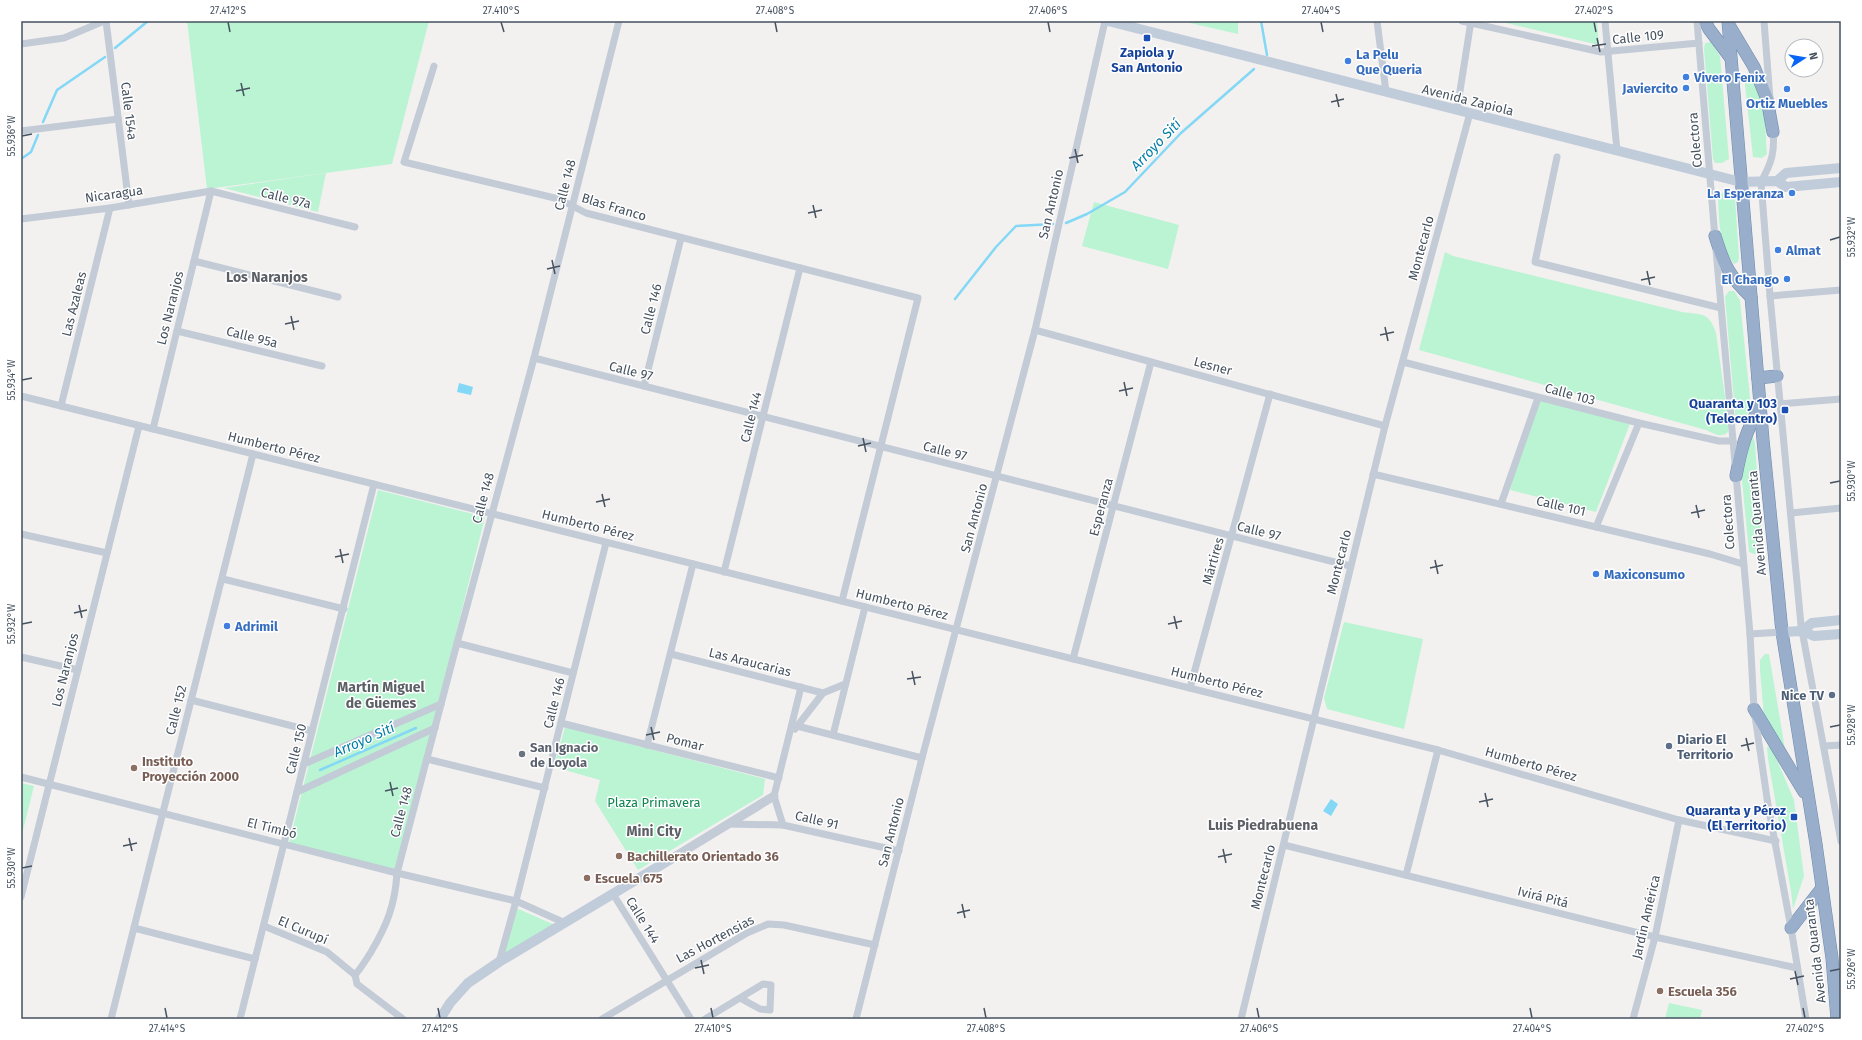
<svg xmlns="http://www.w3.org/2000/svg" width="1862" height="1040" font-family="'Fira Sans',sans-serif">
<style>
.green{fill:#baf4d3}
.water{fill:#83d8f5}
.lines{fill:none;stroke-linecap:round;stroke-linejoin:round}
.stream{stroke:#83d8f5;stroke-width:2.5}
.trunk-casing{stroke:#6e8aaf;stroke-width:13}
.minor{stroke:#c2cbd6;stroke-width:7}
.tertiary{stroke:#c2cbd6;stroke-width:9}
.secondary{stroke:#c1ccda;stroke-width:10}
.trunk{stroke:#98aeca;stroke-width:12}
.ticks{fill:none;stroke:#46525f;stroke-width:1.5}
.transit-dot{fill:#1a4fb4;stroke:#fff;stroke-width:1.5}
.shop-dot{fill:#3f7fe0;stroke:#fff;stroke-width:1.5}
.service-dot{fill:#5c6f8a;stroke:#fff;stroke-width:1.5}
.worship-dot{fill:#6b7280;stroke:#fff;stroke-width:1.5}
.education-dot{fill:#8d6e63;stroke:#fff;stroke-width:1.5}
.labels{text-anchor:middle;dominant-baseline:central;stroke-width:3;stroke-linejoin:round;paint-order:stroke}
.street-label{font-size:13px;fill:#46525f;stroke:#fff}
.transit-label{font-size:13px;font-weight:bold;fill:#164399;stroke:#fff;text-anchor:end}
.shop-label{font-size:13px;font-weight:bold;fill:#366cbe;stroke:#fff;text-anchor:start}
.service-label{font-size:13px;font-weight:bold;fill:#4e5e75;stroke:#fff;text-anchor:end}
.worship-label{font-size:13px;font-weight:bold;fill:#5b616d;stroke:#fff;text-anchor:start}
.education-label{font-size:13px;font-weight:bold;fill:#785e54;stroke:#fff;text-anchor:start}
.park-label{font-size:13px;fill:#0e834e;stroke:#fff}
.water-label{font-size:14px;font-style:italic;fill:#027ea7;stroke:#fff}
.neighbourhood-label{font-size:14px;font-weight:bold;fill:#5c6066;stroke:#fff}
.neatline{fill:none;stroke:#46525f;stroke-width:1.5}
.ticks-label{font-size:10px;text-anchor:middle;fill:#46525f}
</style>
<rect width="100%" height="100%" fill="#f3f0f0"/>
<g class="green">
<polygon points="187,21 429,21 392,164 207,189"/>
<polygon points="1191,21 1238,21 1238,34 1190,23"/>
<polygon points="1498,21 1597,21 1599,45"/>
<polygon points="1711,42 1720,56 1729,159 1722,163 1715,163 1713,159 1704,49 1705,43"/>
<path d="M1748 73C1767 84 1765 133 1767 154L1762 158 1753 157 1744 76Z"/>
<polygon points="326,173 318,212 224,188"/>
<path d="M1725 192 1731 193 1735 198 1739 257 1738 262 1734 264C1718 243 1719 218 1718 194Z"/>
<polygon points="1094,202 1179,225 1168,269 1082,246"/>
<path d="M1445 252 1453 256 1682 312C1701 315 1709 311 1716 333L1729 425 1728 432C1721 439 1713 433 1706 430L1419 350Z"/>
<polygon points="1729,291 1734,291 1740,300 1751,408 1744,419 1736,425 1725,297"/>
<polygon points="1537,395 1631,421 1596,512 1510,490"/>
<polygon points="1749,437 1753,437 1755,443 1762,546 1759,553 1754,554 1749,552 1741,470"/>
<polygon points="378,490 485,517 397,870 289,843"/>
<polygon points="1344,622 1423,639 1404,729 1327,709 1324,698"/>
<polygon points="1765,654 1769,654 1786,755 1764,717 1760,670 1760,660"/>
<polygon points="565,727 765,779 763,795 638,870 595,801 600,780 554,767"/>
<polygon points="1771,746 1794,800 1804,876 1793,909 1791,891 1768,759 1767,747"/>
<polygon points="21,783 34,786 21,838"/>
<polygon points="514,907 557,926 503,958"/>
<polygon points="1669,1003 1702,1010 1700,1019 1665,1019"/>
</g>
<g class="water">
<polygon points="459,383 473,387 471,395 457,392"/>
<polygon points="1331,799 1338,804 1331,816 1323,811"/>
</g>
<g class="lines">
<g class="stream">
<polyline points="1261,21 1267,55"/>
<polyline points="115,48 148,21"/>
<polyline points="43,122 57,90 105,57"/>
<polyline points="21,159 31,152 38,135"/>
<polyline points="1066,223 1087,214 1125,192 1181,133 1254,69"/>
<polyline points="955,299 996,247 1016,226 1053,224"/>
<polyline points="320,770 416,728"/>
</g>
<defs>
<g id="trunk">
<polyline points="1705,21 1709,29 1730,57"/>
<polyline points="1728,21 1763,440 1782,632 1816,844 1832,958 1837,1019"/>
<polyline points="1729,25 1754,67 1767,99 1773,132"/>
<path d="M1715 236C1724 265 1729 276 1751 297"/>
<polyline points="1758,378 1777,376"/>
<path d="M1736 476C1741 449 1746 430 1760 407"/>
<polyline points="1754,709 1804,792"/>
<polyline points="1791,928 1822,888"/>
</g>
</defs>
<use href="#trunk" class="trunk-casing"/>
<g class="minor">
<polyline points="106,21 129,205"/>
<polyline points="1377,21 1386,92"/>
<polyline points="1462,21 1601,52 1699,43"/>
<polyline points="1605,21 1617,151"/>
<polyline points="1697,21 1715,238"/>
<polyline points="1764,21 1770,99"/>
<polyline points="21,44 64,38 104,21"/>
<polyline points="434,66 404,162 559,199 586,213 918,298 842,601"/>
<polyline points="1457,110 1471,21"/>
<path d="M1773 129C1775 152 1772 162 1761 182L1770 296 1801 625 1841 841"/>
<polyline points="21,131 118,119"/>
<polyline points="1557,157 1535,262 1721,308"/>
<polyline points="21,219 110,208 211,191 355,227"/>
<polyline points="1716,250 1735,463"/>
<polyline points="194,261 338,297"/>
<polyline points="1770,296 1841,290"/>
<polyline points="1035,330 1385,426"/>
<polyline points="177,331 322,366"/>
<polyline points="534,358 1350,566"/>
<polyline points="1403,362 1639,423 1719,441 1733,441"/>
<polyline points="644,386 681,238"/>
<polyline points="21,396 1438,750 1679,820 1776,841"/>
<polyline points="1779,404 1841,399"/>
<polyline points="61,406 110,208"/>
<polyline points="153,429 211,191"/>
<polyline points="1373,474 1710,554 1743,564"/>
<polyline points="1736,474 1750,634 1754,709 1768,805 1791,928 1806,1019"/>
<polyline points="1501,504 1538,398"/>
<polyline points="1791,513 1841,508"/>
<polyline points="1596,527 1639,423"/>
<polyline points="21,534 107,553"/>
<polyline points="724,572 800,268"/>
<polyline points="223,579 344,609"/>
<polyline points="1750,634 1782,632"/>
<polyline points="457,643 573,673"/>
<polyline points="671,654 823,693"/>
<polyline points="21,657 78,670"/>
<polyline points="1073,659 1151,362"/>
<polyline points="1190,688 1270,394"/>
<polyline points="191,700 312,731"/>
<polyline points="561,723 779,778"/>
<polyline points="797,726 922,758"/>
<polyline points="795,729 823,693 845,684"/>
<polyline points="833,735 865,607"/>
<polyline points="647,745 693,564"/>
<polyline points="1824,746 1841,745"/>
<polyline points="427,759 545,788"/>
<polyline points="304,764 441,704"/>
<polyline points="21,777 397,873 516,901 565,923"/>
<polyline points="297,792 435,728"/>
<polyline points="728,824 783,825 899,851"/>
<polyline points="783,825 774,796 801,687"/>
<polyline points="1284,845 1655,937 1797,968"/>
<polyline points="1406,875 1438,750"/>
<polyline points="613,894 691,1019"/>
<polyline points="21,897 139,426"/>
<polyline points="264,926 327,952 355,975 357,984 403,1019"/>
<polyline points="134,928 255,959"/>
<polyline points="499,962 516,901 606,543"/>
<path d="M355 975C361 968 366 960 371 952 387 925 395 905 397 873L457 643 534 358 619 21"/>
<polyline points="111,1019 253,454"/>
<polyline points="240,1019 374,484"/>
<polyline points="602,1019 747,933 768,924 784,925 875,945"/>
<polyline points="705,1019 763,984 771,985 770,1010 760,1009 740,998"/>
<polyline points="856,1019 922,758 1035,330 1105,21"/>
<polyline points="1241,1019 1385,426 1470,113"/>
<polyline points="1633,1019 1655,937 1679,820"/>
</g>
<polyline class="tertiary" points="671,859 774,796"/>
<g class="secondary">
<polyline points="1108,21 1741,182 1777,181 1786,187 1841,182"/>
<polyline points="1777,181 1786,173 1841,168"/>
<polyline points="1802,631 1812,623 1841,620"/>
<polyline points="1782,632 1802,631 1814,636 1841,634"/>
<polyline points="440,1019 450,1003 468,983 499,962 671,859"/>
</g>
<use href="#trunk" class="trunk"/>
</g>
<path class="ticks" d="M228 22 230 32M501 22 504 32M775 22 777 32M1048 22 1050 32M1321 22 1323 32M1594 22 1596 32M1597 38 1600 52M1592 46 1606 44M241 83 244 96M236 91 250 88M1336 94 1339 107M1331 102 1344 99M22 136 32 134M1075 149 1078 163M1069 158 1083 155M813 205 816 218M808 213 822 210M1830 240 1840 237M552 260 555 274M547 269 560 266M1647 271 1650 285M1641 280 1655 277M291 316 294 330M285 324 299 321M1385 327 1388 341M1380 335 1394 332M22 380 32 378M1124 382 1127 396M1119 391 1133 388M863 438 866 452M858 446 871 443M1830 483 1840 481M602 494 605 507M596 502 610 499M1696 505 1699 518M1691 513 1705 510M340 549 343 563M335 557 349 554M1435 560 1438 574M1430 568 1443 565M79 605 82 618M74 613 87 610M1174 616 1177 629M22 624 32 622M1168 624 1182 621M912 671 915 685M907 679 921 677M651 727 654 740M1830 727 1840 725M646 735 660 732M1746 738 1749 751M1741 746 1754 743M390 782 393 796M385 791 398 788M1485 793 1488 807M1479 802 1493 799M129 838 132 851M123 846 137 843M1223 849 1226 863M1218 857 1232 854M22 868 32 866M962 904 965 918M957 913 970 910M701 960 704 974M695 968 709 965M1795 971 1798 985M1830 971 1840 969M1790 979 1804 976M165 1008 167 1018M438 1008 440 1018M711 1008 713 1018M984 1008 986 1018M1257 1008 1259 1018M1530 1008 1532 1018M1803 1008 1805 1018"/>
<g class="transit-dot">
<rect x="1143" y="34" width="8" height="8" rx="2"/>
<rect x="1781" y="406" width="8" height="8" rx="2"/>
<rect x="1790" y="813" width="8" height="8" rx="2"/>
</g>
<g class="shop-dot">
<circle cx="1348" cy="61" r="4"/>
<circle cx="1686" cy="77" r="4"/>
<circle cx="1686" cy="88" r="4"/>
<circle cx="1787" cy="89" r="4"/>
<circle cx="1792" cy="193" r="4"/>
<circle cx="1778" cy="250" r="4"/>
<circle cx="1787" cy="279" r="4"/>
<circle cx="1596" cy="574" r="4"/>
<circle cx="227" cy="626" r="4"/>
</g>
<g class="service-dot">
<circle cx="1832" cy="695" r="4"/>
<circle cx="1669" cy="746" r="4"/>
</g>
<circle class="worship-dot" cx="522" cy="754" r="4"/>
<g class="education-dot">
<circle cx="134" cy="768" r="4"/>
<circle cx="619" cy="856" r="4"/>
<circle cx="587" cy="878" r="4"/>
<circle cx="1660" cy="991" r="4"/>
</g>
<g class="labels">
<g class="street-label">
<text transform="translate(1638 37) rotate(-6)">Calle 109</text>
<text transform="translate(1468 100) rotate(14)">Avenida Zapiola</text>
<text transform="translate(129 111) rotate(83)">Calle 154a</text>
<text transform="translate(1695 140) rotate(-95)">Colectora</text>
<text transform="translate(565 185) rotate(-76)">Calle 148</text>
<text transform="translate(114 194) rotate(-8)">Nicaragua</text>
<text transform="translate(286 198) rotate(14)">Calle 97a</text>
<text transform="translate(1051 204) rotate(-77)">San Antonio</text>
<text transform="translate(614 207) rotate(17)">Blas Franco</text>
<text transform="translate(1421 248) rotate(-75)">Montecarlo</text>
<text transform="translate(74 304) rotate(-76)">Las Azaleas</text>
<text transform="translate(170 308) rotate(-76)">Los Naranjos</text>
<text transform="translate(651 309) rotate(-76)">Calle 146</text>
<text transform="translate(252 337) rotate(14)">Calle 95a</text>
<text transform="translate(1213 366) rotate(15)">Lesner</text>
<text transform="translate(631 371) rotate(14)">Calle 97</text>
<text transform="translate(1570 394) rotate(15)">Calle 103</text>
<text transform="translate(751 417) rotate(-76)">Calle 144</text>
<text transform="translate(274 447) rotate(14)">Humberto Pérez</text>
<text transform="translate(945 451) rotate(14)">Calle 97</text>
<text transform="translate(483 498) rotate(-75)">Calle 148</text>
<text transform="translate(1561 506) rotate(13)">Calle 101</text>
<text transform="translate(1101 507) rotate(-75)">Esperanza</text>
<text transform="translate(974 518) rotate(-75)">San Antonio</text>
<text transform="translate(1728 522) rotate(-94)">Colectora</text>
<text transform="translate(1757 523) rotate(-95)">Avenida Quaranta</text>
<text transform="translate(588 525) rotate(14)">Humberto Pérez</text>
<text transform="translate(1259 531) rotate(14)">Calle 97</text>
<text transform="translate(1213 561) rotate(-74)">Mártires</text>
<text transform="translate(1339 562) rotate(-76)">Montecarlo</text>
<text transform="translate(902 604) rotate(14)">Humberto Pérez</text>
<text transform="translate(750 662) rotate(14)">Las Araucarias</text>
<text transform="translate(65 670) rotate(-76)">Los Naranjos</text>
<text transform="translate(1217 682) rotate(14)">Humberto Pérez</text>
<text transform="translate(554 703) rotate(-76)">Calle 146</text>
<text transform="translate(176 710) rotate(-76)">Calle 152</text>
<text transform="translate(685 742) rotate(14)">Pomar</text>
<text transform="translate(296 749) rotate(-76)">Calle 150</text>
<text transform="translate(1531 764) rotate(16)">Humberto Pérez</text>
<text transform="translate(401 812) rotate(-75)">Calle 148</text>
<text transform="translate(817 820) rotate(13)">Calle 91</text>
<text transform="translate(272 828) rotate(14)">El Timbó</text>
<text transform="translate(891 832) rotate(-76)">San Antonio</text>
<text transform="translate(1263 877) rotate(-76)">Montecarlo</text>
<text transform="translate(1543 897) rotate(14)">Ivirá Pitá</text>
<text transform="translate(1646 917) rotate(-77)">Jardín América</text>
<text transform="translate(643 920) rotate(58)">Calle 144</text>
<text transform="translate(303 930) rotate(23)">El Curupí</text>
<text transform="translate(715 939) rotate(-28)">Las Hortensias</text>
<text transform="translate(1815 951) rotate(-97)">Avenida Quaranta</text>
</g>
<g class="transit-label">
<text x="1147" y="52" text-anchor="middle">Zapiola y<tspan x="1147" dy="15">San Antonio</tspan></text>
<text x="1777" y="403">Quaranta y 103<tspan x="1777" dy="15">(Telecentro)</tspan></text>
<text x="1786" y="810">Quaranta y Pérez<tspan x="1786" dy="15">(El Territorio)</tspan></text>
</g>
<g class="shop-label">
<text x="1356" y="54">La Pelu<tspan x="1356" dy="15">Que Queria</tspan></text>
<text x="1694" y="77">Vivero Fenix</text>
<text x="1678" y="88" text-anchor="end">Javiercito</text>
<text x="1787" y="103" text-anchor="middle">Ortiz Muebles</text>
<text x="1784" y="193" text-anchor="end">La Esperanza</text>
<text x="1786" y="250">Almat</text>
<text x="1779" y="279" text-anchor="end">El Chango</text>
<text x="1604" y="574">Maxiconsumo</text>
<text x="235" y="626">Adrimil</text>
</g>
<g class="service-label">
<text x="1824" y="695">Nice TV</text>
<text x="1677" y="739" text-anchor="start">Diario El<tspan x="1677" dy="15">Territorio</tspan></text>
</g>
<g class="worship-label">
<text x="530" y="747">San Ignacio<tspan x="530" dy="15">de Loyola</tspan></text>
</g>
<g class="education-label">
<text x="142" y="761">Instituto<tspan x="142" dy="15">Proyección 2000</tspan></text>
<text x="627" y="856">Bachillerato Orientado 36</text>
<text x="595" y="878">Escuela 675</text>
<text x="1668" y="991">Escuela 356</text>
</g>
<g class="park-label">
<text x="654" y="802">Plaza Primavera</text>
</g>
<g class="water-label">
<text transform="translate(1156 145) rotate(-46)">Arroyo Sití</text>
<text transform="translate(364 740) rotate(-24)">Arroyo Sití</text>
</g>
<g class="neighbourhood-label">
<text x="267" y="277">Los Naranjos</text>
<text x="381" y="687">Martín Miguel<tspan x="381" dy="16">de Güemes</tspan></text>
<text x="1263" y="825">Luis Piedrabuena</text>
<text x="654" y="831">Mini City</text>
</g>
</g>
<rect width="1862" height="1040" fill="none" stroke="#ffffff" stroke-width="44"/>
<g transform="translate(1804 58) rotate(78)"><circle r="19" fill="#ffffff" stroke="#b5babf"/>
<path d="M0-3L7 15L0 10L-7 15Z" fill="#0765f5"/>
<text y="-6" font-size="11" font-weight="bold" text-anchor="middle" fill="#46525f">N</text>
</g>
<rect x="22" y="22" width="1818" height="996" class="neatline"/>
<g class="ticks-label">
<text x="228" y="14">27.412°S</text>
<text x="501" y="14">27.410°S</text>
<text x="775" y="14">27.408°S</text>
<text x="1048" y="14">27.406°S</text>
<text x="1321" y="14">27.404°S</text>
<text x="1594" y="14">27.402°S</text>
<text transform="translate(11 136) rotate(-90)" y="4">55.936°W</text>
<text transform="translate(1851 237) rotate(-90)" y="4">55.932°W</text>
<text transform="translate(11 380) rotate(-90)" y="4">55.934°W</text>
<text transform="translate(1851 481) rotate(-90)" y="4">55.930°W</text>
<text transform="translate(11 624) rotate(-90)" y="4">55.932°W</text>
<text transform="translate(1851 725) rotate(-90)" y="4">55.928°W</text>
<text transform="translate(11 868) rotate(-90)" y="4">55.930°W</text>
<text transform="translate(1851 969) rotate(-90)" y="4">55.926°W</text>
<text x="167" y="1032">27.414°S</text>
<text x="440" y="1032">27.412°S</text>
<text x="713" y="1032">27.410°S</text>
<text x="986" y="1032">27.408°S</text>
<text x="1259" y="1032">27.406°S</text>
<text x="1532" y="1032">27.404°S</text>
<text x="1805" y="1032">27.402°S</text>
</g>
</svg>
